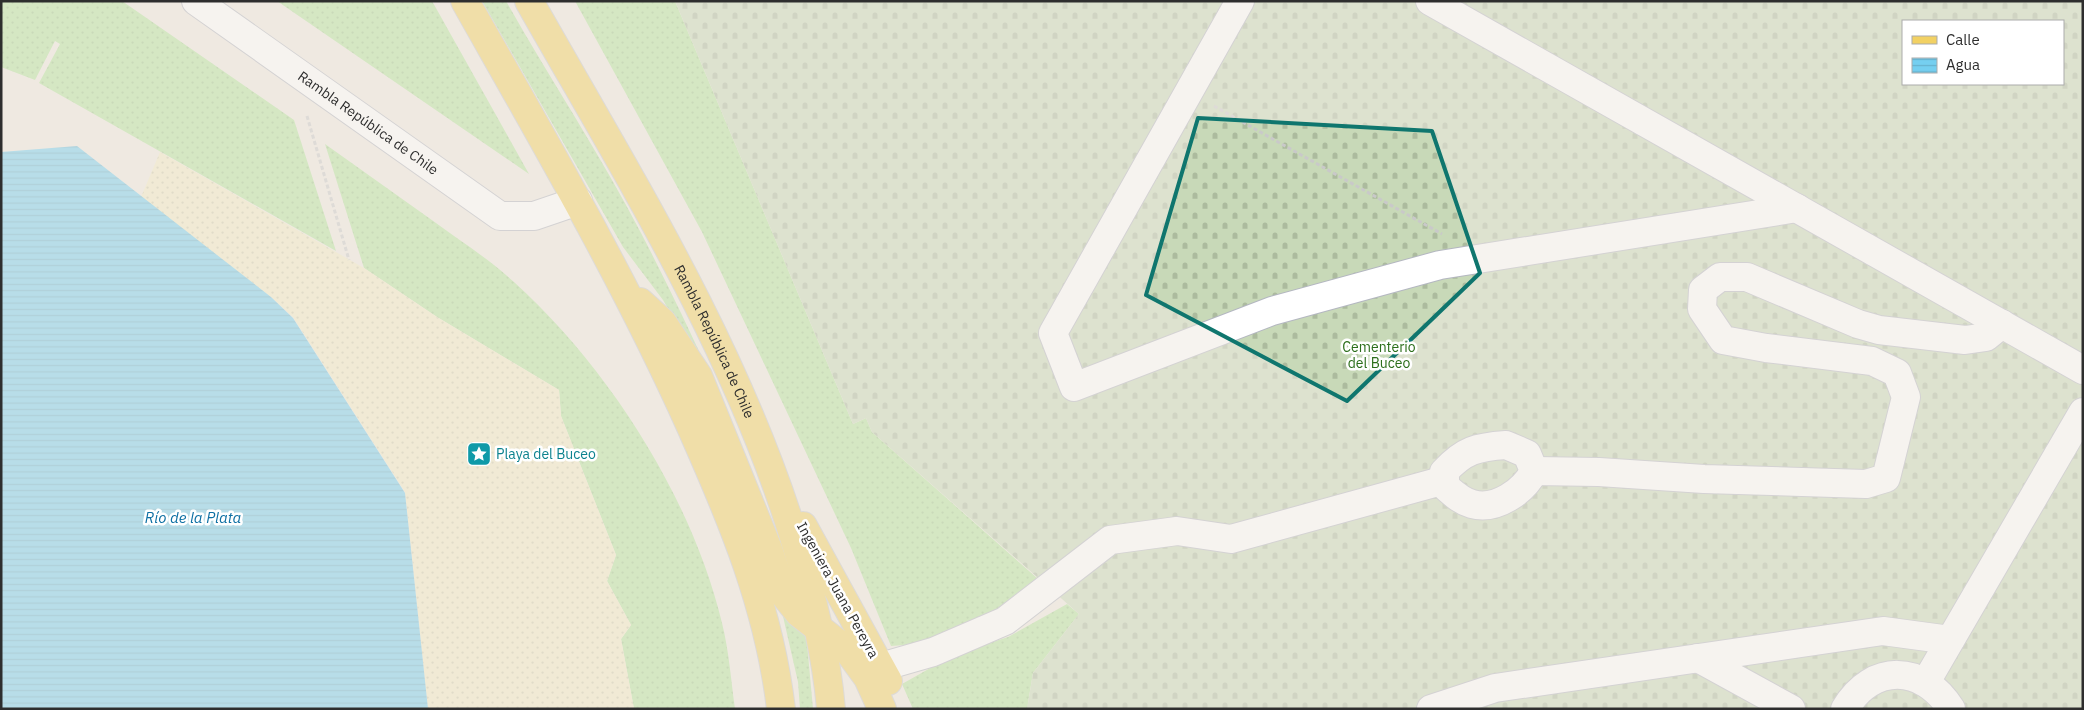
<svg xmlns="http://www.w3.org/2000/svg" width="2084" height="710" font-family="'IBM Plex Sans',sans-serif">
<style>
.grass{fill:url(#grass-dots)}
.sand{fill:url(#sand-dots)}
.cemetery{fill:url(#cemetery-stones);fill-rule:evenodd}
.water{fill:url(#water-rules)}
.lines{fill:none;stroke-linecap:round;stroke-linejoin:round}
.minor-casing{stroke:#b4b7c1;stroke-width:30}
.major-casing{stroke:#c9c9c9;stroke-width:30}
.path{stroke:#c9c9c9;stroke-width:3;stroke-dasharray:4 2.5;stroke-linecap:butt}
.minor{stroke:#fff;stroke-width:28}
.major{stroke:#f2d163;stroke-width:28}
.marked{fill:none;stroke:#0f766e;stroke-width:4;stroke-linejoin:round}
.labels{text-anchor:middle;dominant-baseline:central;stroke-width:5;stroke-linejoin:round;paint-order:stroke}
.street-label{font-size:14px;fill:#2e2e2e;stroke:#fff}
.park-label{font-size:14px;fill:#2c6e1b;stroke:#fff}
.culture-label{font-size:14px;fill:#0d838f;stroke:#fff;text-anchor:start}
.water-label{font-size:15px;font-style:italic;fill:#0d6fa3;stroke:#fff}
</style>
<defs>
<pattern id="grass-dots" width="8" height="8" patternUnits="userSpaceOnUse" patternTransform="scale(1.25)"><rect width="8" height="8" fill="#b6e59e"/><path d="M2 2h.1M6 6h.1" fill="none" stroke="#9dc588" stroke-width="1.8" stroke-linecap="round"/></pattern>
<pattern id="sand-dots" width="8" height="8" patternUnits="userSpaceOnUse" patternTransform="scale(1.25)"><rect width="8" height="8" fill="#f3ecc5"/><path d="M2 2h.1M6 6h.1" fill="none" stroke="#d1cbaa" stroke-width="1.8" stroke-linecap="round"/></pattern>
<pattern id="cemetery-stones" width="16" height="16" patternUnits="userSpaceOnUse" patternTransform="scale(1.25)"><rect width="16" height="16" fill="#c8d9b8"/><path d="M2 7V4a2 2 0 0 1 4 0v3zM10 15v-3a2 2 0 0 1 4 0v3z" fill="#acbb9e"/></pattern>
<pattern id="water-rules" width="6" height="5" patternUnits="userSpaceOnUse" patternTransform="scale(1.25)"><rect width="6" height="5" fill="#75cff0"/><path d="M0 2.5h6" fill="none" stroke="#66b2ce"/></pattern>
</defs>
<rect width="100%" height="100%" fill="#efe9e1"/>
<g class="grass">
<polygon points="1,1 122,1 294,120 336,251 39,83 60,44 55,41 35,80 1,67"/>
<polygon points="277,1 432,1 529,174"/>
<path d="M482 1H506C550 79 600 154 641 233 690 327 733 423 772 522L705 373 663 300 623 247Z"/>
<polygon points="575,1 675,1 853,424 866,418 872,432 1037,578 1015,600 995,614 918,644 891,646 851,548 702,232"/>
<path d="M325 144C362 170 399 197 436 223 462 242 490 260 514 282 609 368 692 498 722 623 729 651 731 680 735 709H634L621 639 631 625 607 581 616 555 561 416 559 390 437 317 364 268Z"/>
<polygon points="1067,604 1079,614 1033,673 1027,709 913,709 902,684 955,654 1008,637"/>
<polygon points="782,612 802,625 807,643 813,709 800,709 798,682"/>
</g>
<polygon class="sand" points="160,152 364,268 437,317 559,390 561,416 616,555 607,581 631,625 621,639 634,709 428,709 405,492 293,317 271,297 141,197"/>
<path class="cemetery" d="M675 1H2083V709H1027L1033 673 1079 614 872 432 866 418 853 424ZM1903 21H2063V84H1903Z"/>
<polygon class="water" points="77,146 271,297 293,318 405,493 428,709 1,709 1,152"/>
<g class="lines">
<defs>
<g id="minor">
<path id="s1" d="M196 1 500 216H534L578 201"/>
<polyline points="1240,1 1053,333 1074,387 1272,311 1440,265 1797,208"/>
<polyline points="1430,1 2083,370"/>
<path d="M1506 445 1527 454 1534 471C1524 491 1496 511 1472 504 1461 501 1454 494 1446 487L1444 472C1464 450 1477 447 1506 445Z"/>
<polyline points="1534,471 1599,472 1704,479 1866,484 1886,478 1906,397 1897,373 1872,361 1766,348 1723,340 1702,309 1703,290 1720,277 1747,277 1858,324 1879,330 1965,340 1986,337 2002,324"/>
<polyline points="1698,658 1791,709"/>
<polyline points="881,667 933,652 1005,621 1110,540 1177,531 1231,539 1445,480"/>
<polyline points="1926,682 2083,412"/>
<polyline points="1431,709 1495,688 1883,631 1950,640"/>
<path d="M1845 709C1872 663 1923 664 1951 709"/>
</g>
<g id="major">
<path d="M465 1C544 141 625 280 691 427 732 519 769 607 781 709"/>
<path id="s2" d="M529 1C627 174 734 344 793 534 811 591 826 650 831 709"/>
<polyline points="640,302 662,322 698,376 768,549 783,593 799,613 849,652 868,678 882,709"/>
<polyline points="803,526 888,681"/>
</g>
</defs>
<use href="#minor" class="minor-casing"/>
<use href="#major" class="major-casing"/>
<g class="path">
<polyline points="1214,106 1442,234"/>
<polyline points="307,116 349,260"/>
</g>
<use href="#minor" class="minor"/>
<use href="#major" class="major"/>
</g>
<path d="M0 0H2084V710H0ZM1198 118 1432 131 1480 273 1347 401 1146 295Z" fill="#efe9e1" fill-opacity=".55" fill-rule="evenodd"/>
<path class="marked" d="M1198 118 1432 131 1480 273 1347 401 1146 295Z"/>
<defs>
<symbol id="sight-square" viewBox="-11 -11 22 22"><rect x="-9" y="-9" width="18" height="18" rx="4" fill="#0f9aa8" stroke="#fff"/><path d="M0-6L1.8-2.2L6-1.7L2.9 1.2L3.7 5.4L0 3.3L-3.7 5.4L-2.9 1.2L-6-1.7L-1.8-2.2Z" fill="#fff"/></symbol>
</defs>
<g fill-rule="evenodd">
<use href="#sight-square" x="465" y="440" width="28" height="28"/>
</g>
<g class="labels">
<g class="street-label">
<text stroke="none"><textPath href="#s1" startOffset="211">Rambla República de Chile</textPath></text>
<text stroke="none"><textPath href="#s2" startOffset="388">Rambla República de Chile</textPath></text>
<text transform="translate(838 590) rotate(61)">Ingeniera Juana Pereyra</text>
</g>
<g class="park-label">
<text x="1379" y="347">Cementerio<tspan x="1379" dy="16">del Buceo</tspan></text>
</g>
<g class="culture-label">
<text x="496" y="454">Playa del Buceo</text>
</g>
<g class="water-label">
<text x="193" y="517">Río de la Plata</text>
</g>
</g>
<rect width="2084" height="710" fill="none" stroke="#2e2e2e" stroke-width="5"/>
<rect x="1902" y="20" width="162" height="65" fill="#ffffff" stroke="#ababab"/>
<rect x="1912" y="36" width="25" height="8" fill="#f2d163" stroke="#ababab"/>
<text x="1946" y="45" font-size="15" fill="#2e2e2e">Calle</text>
<rect x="1912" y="58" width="25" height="15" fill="url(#water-rules)" stroke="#ababab"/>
<text x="1946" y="70" font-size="15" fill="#2e2e2e">Agua</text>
</svg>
